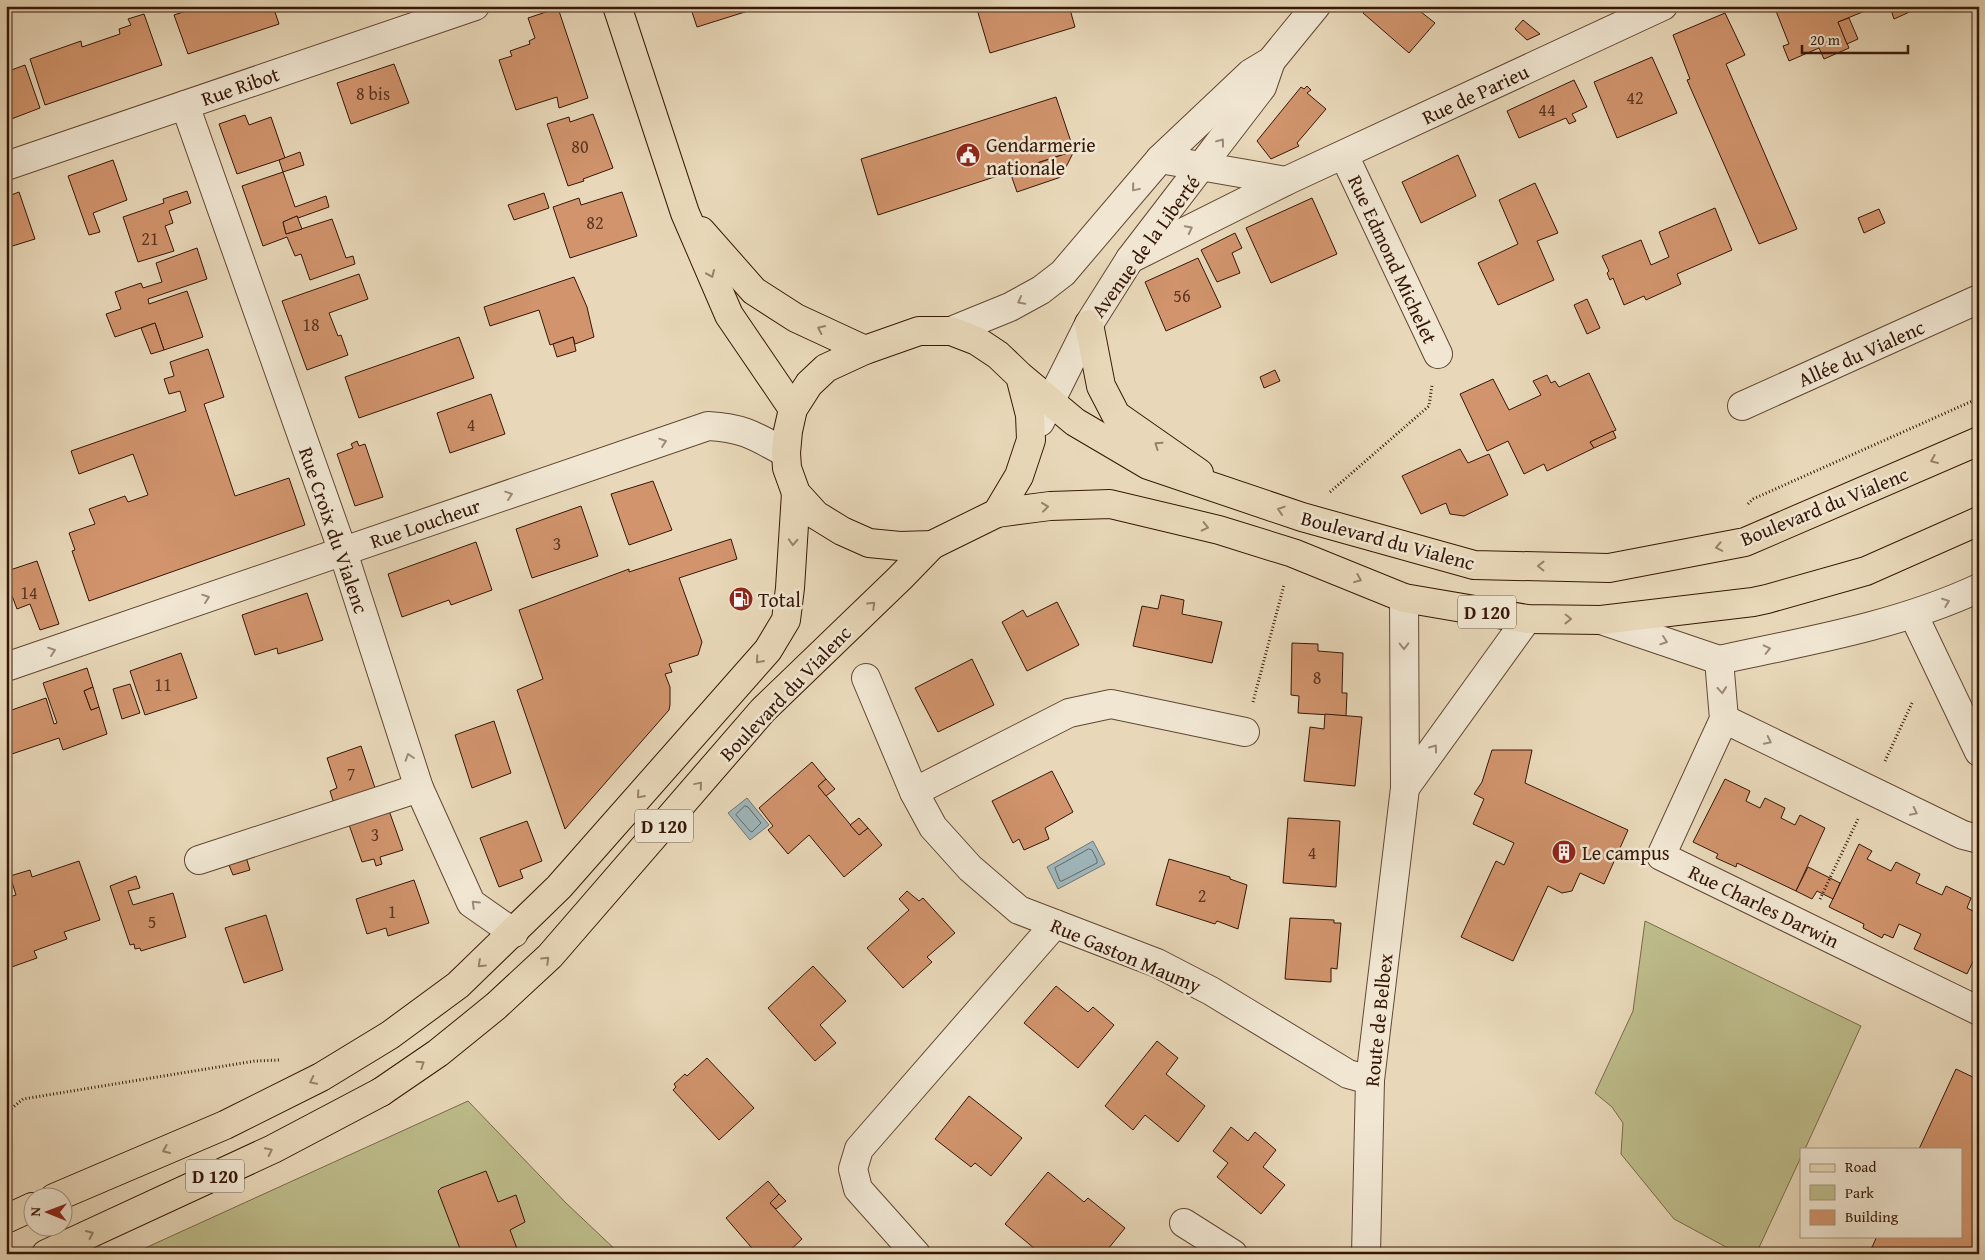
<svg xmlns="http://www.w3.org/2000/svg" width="1985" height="1260" font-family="'Gentium Book Plus',serif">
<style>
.green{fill:#bdbc8a;stroke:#7a6a48}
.water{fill:#9eb6bb;stroke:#747673}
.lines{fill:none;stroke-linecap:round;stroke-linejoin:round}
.shore{stroke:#6a6660;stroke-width:1}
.building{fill:#d1946d;stroke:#361706}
.minor-casing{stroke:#624733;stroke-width:30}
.major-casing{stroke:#361706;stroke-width:30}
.highway-casing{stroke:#361706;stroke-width:30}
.path{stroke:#361706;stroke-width:3;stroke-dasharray:1 2.5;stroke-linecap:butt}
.minor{stroke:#f0e6d2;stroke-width:28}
.major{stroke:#e8d8b9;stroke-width:28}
.highway{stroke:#e8d8b9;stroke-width:28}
.oneway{stroke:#9c8976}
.oneway2{stroke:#988168}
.labels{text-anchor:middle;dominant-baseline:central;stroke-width:5;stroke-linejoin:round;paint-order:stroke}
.number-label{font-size:18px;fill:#5d3620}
.shield{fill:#f0e6d2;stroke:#6e5543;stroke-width:1}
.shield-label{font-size:19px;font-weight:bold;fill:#361706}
.street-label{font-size:20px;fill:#361706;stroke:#f0e6d2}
.poi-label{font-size:20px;fill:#361706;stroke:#f0e6d2;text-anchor:start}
</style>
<rect width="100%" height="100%" fill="#e8d8b9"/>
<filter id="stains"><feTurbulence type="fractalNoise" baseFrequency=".004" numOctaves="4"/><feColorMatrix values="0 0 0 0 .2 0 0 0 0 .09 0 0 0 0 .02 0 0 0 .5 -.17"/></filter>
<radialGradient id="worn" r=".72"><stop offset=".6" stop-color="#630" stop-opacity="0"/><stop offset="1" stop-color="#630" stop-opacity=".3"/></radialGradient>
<g class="green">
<polygon points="1645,921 1861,1026 1805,1149 1801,1149 1801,1157 1756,1254 1739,1254 1674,1219 1621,1154 1623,1123 1612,1107 1595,1093 1633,1011"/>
<polygon points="468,1101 566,1203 620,1254 132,1254"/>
</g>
<g class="water">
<polygon points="747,798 769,825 750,840 728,813"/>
<polygon points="1093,841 1105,864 1058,889 1047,867"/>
</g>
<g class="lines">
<g class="shore">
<polygon points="745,806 748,807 761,823 752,832 750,831 736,815"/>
<polygon points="1089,849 1092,850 1097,860 1097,863 1062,881 1060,881 1055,868"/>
</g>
</g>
<g class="building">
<polygon points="201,6 273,6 279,24 188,54 174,15"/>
<polygon points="690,6 764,6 697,27"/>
<polygon points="976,6 1069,6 1075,27 990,53"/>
<polygon points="1369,6 1426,6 1421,12 1435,23 1409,53 1363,13"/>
<polygon points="1774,6 1877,6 1838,22 1849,48 1824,59 1819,48 1789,61 1783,46 1789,44"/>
<polygon points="1895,6 1923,6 1894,19 1892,13 1897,10"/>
<polygon points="558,8 588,98 559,108 557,97 516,110 499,60 512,56 510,51 530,44 529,41 535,38 528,18"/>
<polygon points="1725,13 1745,55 1726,64 1797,229 1759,244 1687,80 1690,79 1673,35"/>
<polygon points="144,14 162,65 45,105 30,59 81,41 82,47 120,34 119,29 131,25 128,19"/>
<polygon points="1849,18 1858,39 1847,44 1838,22"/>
<polygon points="1523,20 1540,34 1527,40 1515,29"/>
<polygon points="1652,57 1677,113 1617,138 1594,82"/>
<polygon points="394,64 409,103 351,124 337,83"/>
<polygon points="25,65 40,108 6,121 6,72"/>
<polygon points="1574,80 1587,107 1572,114 1576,121 1569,124 1566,118 1519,138 1507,111"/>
<polygon points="1307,86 1311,90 1307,93 1326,109 1297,143 1299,146 1271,159 1257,141 1301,87 1304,89"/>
<polygon points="1056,97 1074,151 878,215 861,159"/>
<polygon points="593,114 613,168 583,179 584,181 568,186 547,124 569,117 570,122"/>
<polygon points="245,115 249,125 271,117 285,158 237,174 219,124"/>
<polygon points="1074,151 1061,177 1017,192 1010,172"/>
<polygon points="300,152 304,165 283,172 279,160"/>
<polygon points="1458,155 1476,196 1421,223 1402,182"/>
<polygon points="113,160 127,200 93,213 100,232 89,235 68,176"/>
<polygon points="283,172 295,207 326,196 329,207 298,218 297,216 283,222 286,234 332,219 346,258 353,256 355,264 310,280 301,254 295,256 287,237 263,246 242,186"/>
<polygon points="1535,183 1558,233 1537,241 1554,280 1498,305 1478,263 1518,244 1499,200"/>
<polygon points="187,191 191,203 169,211 173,223 165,226 174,251 138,262 123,217 164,203 163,199"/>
<polygon points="19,192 35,239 6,248 6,197"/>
<polygon points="622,192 637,236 570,258 553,207 579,198 581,205"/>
<polygon points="544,193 549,208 514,220 508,205"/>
<polygon points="1312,198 1337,254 1271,283 1246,228"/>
<polygon points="1715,208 1732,250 1677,274 1681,284 1646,300 1644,296 1624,305 1613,278 1610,280 1607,273 1609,271 1602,256 1641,240 1651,265 1669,257 1659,232"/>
<polygon points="1879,209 1885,223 1864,233 1858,218"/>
<polygon points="297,216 302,229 286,234 283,222"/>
<polygon points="1235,233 1242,248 1232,253 1240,273 1217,282 1201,250"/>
<polygon points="197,248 207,279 148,299 149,304 187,291 203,337 164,350 155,323 115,337 106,314 121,309 115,292 141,283 143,288 162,282 156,263"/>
<polygon points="1198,258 1221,307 1166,331 1145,282"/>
<polygon points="359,274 368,299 329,313 338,336 341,335 348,355 307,370 282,301"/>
<polygon points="574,277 587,307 594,337 575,344 573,337 550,345 539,310 490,326 484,307"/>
<polygon points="1587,299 1600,328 1587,334 1574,305"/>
<polygon points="155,323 164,350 151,354 141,328"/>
<polygon points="459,337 474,378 359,418 345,377"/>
<polygon points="573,337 576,351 557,357 553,344"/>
<polygon points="208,349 224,397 204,404 235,496 289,478 305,525 89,601 72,551 75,550 69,533 95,524 89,509 125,496 128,502 148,495 133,454 79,474 71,451 186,411 180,391 169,394 164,379 174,376 170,362"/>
<polygon points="1275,370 1280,381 1264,388 1260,377"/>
<polygon points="1589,373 1616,430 1590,442 1594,448 1547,471 1544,464 1524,474 1508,441 1487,451 1460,394 1493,379 1509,410 1541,395 1533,381 1547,375 1551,383 1555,381 1559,387"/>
<polygon points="491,394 505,434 450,453 437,413"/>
<polygon points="1613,431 1616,438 1594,448 1590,442"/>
<polygon points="357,441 359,446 365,444 383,497 355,506 337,454 353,448 351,444"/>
<polygon points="1460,449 1468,463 1489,454 1508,495 1464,516 1450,514 1446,503 1421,514 1402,476"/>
<polygon points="653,481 672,530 629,545 611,494"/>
<polygon points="581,506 598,556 532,578 516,529"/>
<polygon points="731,539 737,559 679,578 702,642 698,655 669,664 672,672 665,674 670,687 670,705 669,710 565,829 517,690 543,679 519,610 629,569 629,572"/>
<polygon points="476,542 492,590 451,605 449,600 402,617 388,574"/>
<polygon points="6,558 10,570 37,561 59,624 40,630 30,604 17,609 6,580"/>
<polygon points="307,593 323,640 278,654 277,648 255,655 242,615"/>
<polygon points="1161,595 1184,600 1182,614 1222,622 1212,663 1133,646 1142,606 1158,609"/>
<polygon points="1057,602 1079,645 1027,671 1002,622 1023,610 1027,617"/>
<polygon points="1292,643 1318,644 1318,651 1343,653 1342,693 1347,693 1346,716 1298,713 1299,696 1291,695"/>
<polygon points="181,653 197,698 145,715 130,671"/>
<polygon points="972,659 994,705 938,732 915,688"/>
<polygon points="87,668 93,687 84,691 91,710 99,707 107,734 63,750 59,738 6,756 6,712 46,698 54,724 57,723 43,683"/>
<polygon points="130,684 140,713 122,719 113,689"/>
<polygon points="93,687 99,707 91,710 84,691"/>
<polygon points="1325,714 1362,717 1355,786 1304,781 1310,727 1324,729"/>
<polygon points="494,721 511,773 472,788 455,735"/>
<polygon points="361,746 377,794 335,807 330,791 337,788 327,758"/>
<polygon points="1492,750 1532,750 1525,783 1628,830 1604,884 1580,873 1572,891 1562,893 1548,886 1513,961 1461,937 1496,861 1504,865 1514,843 1473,824 1484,799 1474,794 1482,782"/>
<polygon points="812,762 826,779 818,786 859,835 868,828 882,845 844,877 809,835 788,854 768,830 773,826 759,808"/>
<polygon points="1052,771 1073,812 1045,828 1049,839 1024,850 1019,839 1013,843 992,801"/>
<polygon points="826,779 835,789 826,796 818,786"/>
<polygon points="1725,779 1750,791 1746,801 1760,808 1765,798 1785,808 1781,818 1795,825 1800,815 1825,828 1796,891 1737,863 1736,867 1716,858 1718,854 1693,842"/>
<polygon points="387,805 403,850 380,857 382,864 376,866 374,859 362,862 347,819"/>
<polygon points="859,818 868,828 859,835 850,825"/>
<polygon points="1288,818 1340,821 1336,887 1283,883"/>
<polygon points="527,821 542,861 520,870 523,878 499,887 480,838"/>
<polygon points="1859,844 1872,851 1867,859 1891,871 1896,862 1920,874 1916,883 1942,895 1946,886 1971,898 1967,908 1973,911 1979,902 1979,949 1967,974 1914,949 1921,934 1899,924 1893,938 1884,934 1882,938 1863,928 1864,924 1829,907"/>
<polygon points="245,854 250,870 233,875 227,860"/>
<polygon points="1169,859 1230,877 1230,879 1247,885 1238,929 1217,921 1215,924 1156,905"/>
<polygon points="79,861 100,920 64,932 67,939 34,951 37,958 6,969 6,898 16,895 10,876 30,870 32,877"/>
<polygon points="1808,867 1840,883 1833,899 1817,891 1812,899 1796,891"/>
<polygon points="136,876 140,888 128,891 133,905 173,893 186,937 141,951 140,948 135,949 134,944 130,945 110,886"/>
<polygon points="414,880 429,923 388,936 386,928 367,934 356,899"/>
<polygon points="907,891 919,901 923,898 955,933 927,957 932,962 903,988 867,948 909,910 899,899"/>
<polygon points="266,915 283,970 244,983 225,928"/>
<polygon points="1290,918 1334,920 1334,923 1341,923 1337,969 1331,968 1331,982 1285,979"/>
<polygon points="813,966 846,1001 820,1025 836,1043 815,1061 768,1008"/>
<polygon points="1056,986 1088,1012 1093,1007 1114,1025 1078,1068 1024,1023"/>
<polygon points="1157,1041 1178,1058 1166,1074 1205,1106 1178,1142 1145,1115 1133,1130 1105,1106"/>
<polygon points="707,1058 754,1108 719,1140 673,1090 676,1087 674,1084 685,1074 687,1076"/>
<polygon points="1956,1069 1979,1080 1979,1254 1869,1254 1877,1236 1961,1236 1961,1149 1919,1149"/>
<polygon points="969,1096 1022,1138 991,1176 975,1163 971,1167 935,1139"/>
<polygon points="1231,1127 1248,1141 1255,1132 1276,1150 1263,1167 1285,1185 1261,1214 1217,1177 1228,1163 1213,1151"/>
<polygon points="486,1171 498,1202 516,1195 525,1222 510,1230 519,1254 462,1254 438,1191 441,1188"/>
<polygon points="1048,1172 1084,1202 1088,1198 1125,1228 1104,1254 1041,1254 1005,1224"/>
<polygon points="768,1181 779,1194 770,1203 802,1239 786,1254 757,1254 726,1218"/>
<polygon points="779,1194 786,1201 776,1209 770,1203"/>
</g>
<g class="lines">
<defs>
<g id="minor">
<polyline points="185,105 343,552 419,788 471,903 514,933"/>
<polyline points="1344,155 1438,354"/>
<polyline points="1160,159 1251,73 1271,61 1316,6"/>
<polyline points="6,166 475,6"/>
<polyline points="1130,259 1286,181 1663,6"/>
<polyline points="951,331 1010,307 1041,290 1063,273 1160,159 1286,181"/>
<polyline points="1742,406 1979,299"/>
<polyline points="1040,422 1089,324 1130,259 1262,87 1271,61"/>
<polyline points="1913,614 1979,752"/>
<polyline points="1601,620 1719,660"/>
<polyline points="1719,660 1724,719 1661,856 1979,1011"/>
<path d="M1719 660C1807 641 1897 626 1979 588"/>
<path d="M6 667 708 426C744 428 755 436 786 453"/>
<polyline points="866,678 914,792 933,827 970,868 1019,910 1157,963 1211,991 1348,1074 1370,1080"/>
<polyline points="1724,719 1963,835 1979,839"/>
<polyline points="1405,788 1527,619"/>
<polyline points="914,792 1069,713 1111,704 1245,732"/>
<polyline points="199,860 419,788"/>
<polyline points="1184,1223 1233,1254"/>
<polyline points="916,1254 858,1189 853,1169 859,1149 1055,924"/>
<polyline points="1366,1254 1370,1080 1405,788 1404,598"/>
</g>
<g id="major">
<polyline points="617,6 685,213 729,315 793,409"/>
<polyline points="701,231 754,291 796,318 865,350"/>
<polyline points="1089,324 1101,386 1116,415 1199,473"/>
<polyline points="1020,376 1030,415 1031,440 1019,476 997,513 932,545 900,546 869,543 842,531 816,515 796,493 787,468 786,453 788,431 793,409 809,384 826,368 865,350 919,331 951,331 977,341 998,355 1020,376 1075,422 1148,465 1302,517 1474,565 1609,568 1745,542 1979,441"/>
<polyline points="997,513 1050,506 1110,504 1219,530 1293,553 1404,598 1527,619 1601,620 1753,602 1767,599 1866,571 1979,521"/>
<polyline points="381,1092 438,1053 496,1006 550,956 763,710 900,578 932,545"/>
<polyline points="54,1198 225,1125 321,1077 390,1035 458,985 559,887 768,650 786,620 790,588 796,493"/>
</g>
<g id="highway">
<polyline points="6,1219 32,1207"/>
<polyline points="46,1254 273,1149 381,1092"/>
</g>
</defs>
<use href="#minor" class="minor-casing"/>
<use href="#major" class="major-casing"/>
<use href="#highway" class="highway-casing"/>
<g class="path">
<polyline points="1330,492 1429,406 1432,385"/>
<polyline points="1748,504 1753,499 1979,398"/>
<polyline points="1253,702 1284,585"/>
<polyline points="1885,761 1913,701"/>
<polyline points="1820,899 1858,819"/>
<polyline points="6,1113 23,1099 255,1061 280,1060"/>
</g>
<use href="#minor" class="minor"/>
<use href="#major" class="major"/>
<use href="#highway" class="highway"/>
</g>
<defs><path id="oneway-chevron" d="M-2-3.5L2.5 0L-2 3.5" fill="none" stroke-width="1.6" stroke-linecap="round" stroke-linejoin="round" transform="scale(1.25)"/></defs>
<g class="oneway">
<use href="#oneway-chevron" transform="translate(1221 142) rotate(-53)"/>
<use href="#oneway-chevron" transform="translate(1135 188) rotate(130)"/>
<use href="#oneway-chevron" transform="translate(1189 229) rotate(-27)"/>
<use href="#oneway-chevron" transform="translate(1021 301) rotate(152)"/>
<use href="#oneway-chevron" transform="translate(663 442) rotate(-19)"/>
<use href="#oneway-chevron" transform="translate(509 495) rotate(-19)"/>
<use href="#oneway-chevron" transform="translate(206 598) rotate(-19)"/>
<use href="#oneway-chevron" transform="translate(1946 602) rotate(-21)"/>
<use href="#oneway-chevron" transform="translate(1664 641) rotate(19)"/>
<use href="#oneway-chevron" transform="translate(1404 646) rotate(89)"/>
<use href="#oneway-chevron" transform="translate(1767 649) rotate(-13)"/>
<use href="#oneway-chevron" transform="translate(52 651) rotate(-19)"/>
<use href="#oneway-chevron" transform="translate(1722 690) rotate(85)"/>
<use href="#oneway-chevron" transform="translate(1768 741) rotate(26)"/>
<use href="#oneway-chevron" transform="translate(1434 748) rotate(-54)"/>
<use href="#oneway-chevron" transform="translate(409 757) rotate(-108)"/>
<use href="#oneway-chevron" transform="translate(1914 812) rotate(26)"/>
<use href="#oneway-chevron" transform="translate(475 904) rotate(-136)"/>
</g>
<g class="oneway2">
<use href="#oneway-chevron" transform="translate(711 274) rotate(67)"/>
<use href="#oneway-chevron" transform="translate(821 329) rotate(-155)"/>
<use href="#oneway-chevron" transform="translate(1158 445) rotate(-145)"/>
<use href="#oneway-chevron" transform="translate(1934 460) rotate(157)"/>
<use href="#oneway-chevron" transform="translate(1045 507) rotate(-7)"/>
<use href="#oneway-chevron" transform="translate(1281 510) rotate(-162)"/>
<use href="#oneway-chevron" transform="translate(1205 527) rotate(13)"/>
<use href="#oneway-chevron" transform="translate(793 542) rotate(93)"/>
<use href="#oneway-chevron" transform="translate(1719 547) rotate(169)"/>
<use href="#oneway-chevron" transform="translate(1541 566) rotate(-179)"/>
<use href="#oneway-chevron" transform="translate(1358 579) rotate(22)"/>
<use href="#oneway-chevron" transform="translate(872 605) rotate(-44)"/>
<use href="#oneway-chevron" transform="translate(1568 619) rotate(1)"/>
<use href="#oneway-chevron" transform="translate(759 660) rotate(131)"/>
<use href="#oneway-chevron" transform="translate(699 785) rotate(-50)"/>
<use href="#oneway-chevron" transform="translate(640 795) rotate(131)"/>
<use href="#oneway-chevron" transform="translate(546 960) rotate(-44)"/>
<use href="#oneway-chevron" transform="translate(481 964) rotate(137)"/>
<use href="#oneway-chevron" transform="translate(421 1064) rotate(-34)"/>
<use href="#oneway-chevron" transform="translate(313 1081) rotate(154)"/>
<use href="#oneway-chevron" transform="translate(166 1150) rotate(157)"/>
<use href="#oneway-chevron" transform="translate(269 1151) rotate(-26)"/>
<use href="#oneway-chevron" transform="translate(90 1234) rotate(-25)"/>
</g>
<defs>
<symbol id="civic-disc" viewBox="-11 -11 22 22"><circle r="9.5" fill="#8f2418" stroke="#f0e6d2"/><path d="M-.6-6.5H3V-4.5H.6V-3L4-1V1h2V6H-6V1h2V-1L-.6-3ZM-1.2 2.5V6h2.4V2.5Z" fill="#fff"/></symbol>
<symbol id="fuel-disc" viewBox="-11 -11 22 22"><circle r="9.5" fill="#8f2418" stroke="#f0e6d2"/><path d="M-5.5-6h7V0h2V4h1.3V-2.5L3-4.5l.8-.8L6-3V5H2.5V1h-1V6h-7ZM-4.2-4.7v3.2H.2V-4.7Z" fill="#fff"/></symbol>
<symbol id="building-disc" viewBox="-11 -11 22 22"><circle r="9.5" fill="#8f2418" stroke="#f0e6d2"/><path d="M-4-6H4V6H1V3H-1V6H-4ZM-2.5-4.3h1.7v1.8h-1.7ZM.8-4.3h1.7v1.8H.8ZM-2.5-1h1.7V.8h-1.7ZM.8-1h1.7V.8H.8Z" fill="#fff"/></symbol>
</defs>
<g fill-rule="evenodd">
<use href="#civic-disc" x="954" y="141" width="28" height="28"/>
<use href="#fuel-disc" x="727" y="585" width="28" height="28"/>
<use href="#building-disc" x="1550" y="838" width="28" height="28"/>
</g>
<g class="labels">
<g class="number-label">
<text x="373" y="93">8 bis</text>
<text x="1635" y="97">42</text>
<text x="1547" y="109">44</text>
<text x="580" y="146">80</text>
<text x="595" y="222">82</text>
<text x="150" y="238">21</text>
<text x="1182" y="295">56</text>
<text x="311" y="324">18</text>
<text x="471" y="424">4</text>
<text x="557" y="543">3</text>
<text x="29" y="592">14</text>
<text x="1317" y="677">8</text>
<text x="163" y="684">11</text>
<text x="351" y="773">7</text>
<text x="375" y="834">3</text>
<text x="1312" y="852">4</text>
<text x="1202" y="895">2</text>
<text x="392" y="911">1</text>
<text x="152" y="921">5</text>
</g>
<g class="shield">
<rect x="1458" y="595.5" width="58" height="33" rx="4"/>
<rect x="635" y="809.5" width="58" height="33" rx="4"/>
<rect x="186" y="1159.5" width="58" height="33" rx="4"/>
</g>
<g class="shield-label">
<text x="1487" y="612">D 120</text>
<text x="664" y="826">D 120</text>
<text x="215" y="1176">D 120</text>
</g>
<g class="street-label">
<text transform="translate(240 86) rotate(-19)">Rue Ribot</text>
<text transform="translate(1475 94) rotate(-25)">Rue de Parieu</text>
<text transform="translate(1145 246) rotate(-54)">Avenue de la Liberté</text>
<text transform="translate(1393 259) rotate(65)">Rue Edmond Michelet</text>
<text transform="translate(1861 353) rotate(-24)">Allée du Vialenc</text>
<text transform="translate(1824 506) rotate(-22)">Boulevard du Vialenc</text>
<text transform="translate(425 523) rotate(-19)">Rue Loucheur</text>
<text transform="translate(334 530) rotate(71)">Rue Croix du Vialenc</text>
<text transform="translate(1388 540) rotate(15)">Boulevard du Vialenc</text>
<text transform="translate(785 693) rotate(-46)">Boulevard du Vialenc</text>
<text transform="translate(1764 906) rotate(26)">Rue Charles Darwin</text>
<text transform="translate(1126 955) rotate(23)">Rue Gaston Maumy</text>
<text transform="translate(1378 1020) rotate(-84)">Route de Belbex</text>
</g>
<g class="poi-label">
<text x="986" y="144">Gendarmerie<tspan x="986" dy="23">nationale</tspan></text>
<text x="758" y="599">Total</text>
<text x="1582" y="852">Le campus</text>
</g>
</g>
<rect width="1985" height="1260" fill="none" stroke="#e8d8b9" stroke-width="25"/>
<rect x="8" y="8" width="1970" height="1245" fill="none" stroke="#361706" stroke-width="2.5"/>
<rect x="12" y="12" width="1960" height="1235" fill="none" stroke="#361706"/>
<rect x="1800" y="1148" width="162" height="90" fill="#f0e6d2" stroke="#a69380"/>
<rect x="1810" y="1164" width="25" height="8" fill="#e8d8b9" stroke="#a69380"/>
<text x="1845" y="1172" font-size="15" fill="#361706">Road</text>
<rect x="1810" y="1185" width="25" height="15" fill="#bdbc8a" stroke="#a69380"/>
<text x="1845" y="1198" font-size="15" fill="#361706">Park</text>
<rect x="1810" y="1210" width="25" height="15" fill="#d1946d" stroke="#a69380"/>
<text x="1845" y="1222" font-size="15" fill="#361706">Building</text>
<g transform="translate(48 1212) rotate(271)"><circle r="24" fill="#f0e6d2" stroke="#a69380"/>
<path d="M0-4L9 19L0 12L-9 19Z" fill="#8f2418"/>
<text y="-8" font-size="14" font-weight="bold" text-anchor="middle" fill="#361706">N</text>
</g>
<path d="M1802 45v8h106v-8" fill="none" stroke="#361706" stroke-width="2.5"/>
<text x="1810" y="45" font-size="15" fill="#361706" stroke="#f0e6d2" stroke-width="4" paint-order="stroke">20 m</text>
<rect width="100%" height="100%" filter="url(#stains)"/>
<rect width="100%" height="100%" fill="url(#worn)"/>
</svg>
